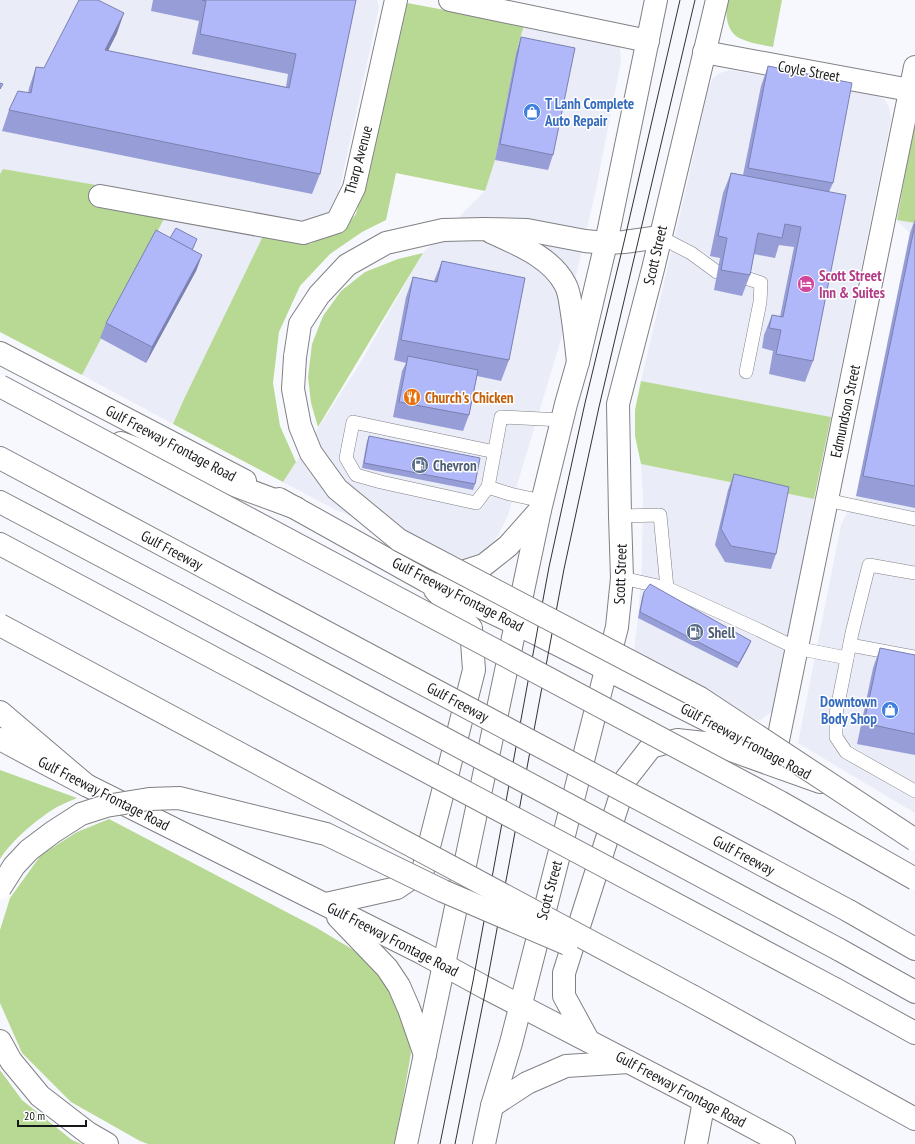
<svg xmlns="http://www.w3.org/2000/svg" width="915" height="1144" font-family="'PT Sans Narrow',sans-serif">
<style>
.built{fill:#eaecf8}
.green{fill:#b8d993}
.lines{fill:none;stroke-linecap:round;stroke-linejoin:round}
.service-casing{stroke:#808185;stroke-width:14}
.minor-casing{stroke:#808185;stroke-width:24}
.secondary-casing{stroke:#808185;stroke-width:24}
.motorway-casing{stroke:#808185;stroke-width:24}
.service{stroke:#fff;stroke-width:13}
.minor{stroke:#fff;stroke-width:22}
.secondary{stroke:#fff;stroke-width:22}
.motorway{stroke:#fff;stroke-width:22}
.tram{stroke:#313234;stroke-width:1}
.motorway-bridge-casing{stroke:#808185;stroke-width:24;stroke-linecap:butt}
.motorway-bridge{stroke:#fff;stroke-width:22}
.wall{fill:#979ed7}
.shaded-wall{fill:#7b81af}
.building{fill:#b0b8fa;stroke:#7b81af}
.labels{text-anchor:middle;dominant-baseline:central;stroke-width:3;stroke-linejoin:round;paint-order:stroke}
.street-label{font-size:15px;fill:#171819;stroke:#fff}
.shop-label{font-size:15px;font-weight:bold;fill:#366cbe;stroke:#fff;text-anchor:start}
.hotel-label{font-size:15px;font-weight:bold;fill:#b23c85;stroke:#fff;text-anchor:start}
.food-label{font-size:15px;font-weight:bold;fill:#c56008;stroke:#fff;text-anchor:start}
.service-label{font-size:15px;font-weight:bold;fill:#4e5e75;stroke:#fff;text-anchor:start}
</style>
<rect width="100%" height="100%" fill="#f7f8fd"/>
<g class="built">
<polygon points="0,0 377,0 379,8 337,201 332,210 323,220 311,224 3,169 0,174"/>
<polygon points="524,25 616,43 620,48 621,61 596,189 562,336 508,515 498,536 486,549 473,557 464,559 408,539 336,510 283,482 359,365 423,253 485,191 516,53"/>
<polygon points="730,70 875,94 884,99 889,107 891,120 831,417 641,381 688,180 708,89 713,78 720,73"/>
<polygon points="166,215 264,234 184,399 173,424 82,375"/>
<polygon points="897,220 915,223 915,813 798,743 841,525 856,496 910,233"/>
<polygon points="641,464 814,499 791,630 773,711 759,721 633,658 638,618 642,563 643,497"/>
</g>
<g class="green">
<path d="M728 0H782L773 47C764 45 753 44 744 40 727 35 724 16 728 0Z"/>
<polygon points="402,2 524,25 516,53 495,160 485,191 396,173 386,220 362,232 330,254 300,286 279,332 273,383 280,426 296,462 283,482 173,424 184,399 264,234 310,244 344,228 356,214 366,175"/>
<polygon points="915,118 915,223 897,220"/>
<polygon points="3,169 96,185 93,203 166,215 82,375 0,332 0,174"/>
<polygon points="423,253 318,427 311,403 308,377 312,344 323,316 341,291 365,272 398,259"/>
<polygon points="641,381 831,417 814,499 641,464 635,436 635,410"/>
<path d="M0 770 77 798C70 801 63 804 57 807 37 819 13 839 0 859Z"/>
<polygon points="109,819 317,928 360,954 382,976 406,1024 411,1053 402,1105 394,1144 148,1144 140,1141 71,1102 22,1053 0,1003 0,930 10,898 41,855 77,832"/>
<polygon points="0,1070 22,1100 72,1140 81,1144 0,1144"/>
</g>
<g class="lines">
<defs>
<g id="service">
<polyline points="660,237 691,253 717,272"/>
<polyline points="746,372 760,302 761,283 746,278"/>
<polyline points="495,452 353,422 346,458 356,475 381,482 476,503 488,487 501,417 562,420"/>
<polyline points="488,487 510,494 542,501"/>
<polyline points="827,500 915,519"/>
<polyline points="620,516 660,515 667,588"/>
<polyline points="915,573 869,565 852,633 836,714 836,737 846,752 915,791"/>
<polyline points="622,578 667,588 759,630 796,648 847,658"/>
<polyline points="850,645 915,657"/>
</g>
<g id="minor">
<polyline points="450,0 648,41"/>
<polyline points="704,52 915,91"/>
<polyline points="100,196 303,233 337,222 354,188 396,0"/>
<polyline points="775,755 915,67"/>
<polyline points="696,1144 704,1101"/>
</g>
<g id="secondary">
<polyline points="0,353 245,481"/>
<polyline points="279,499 426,581 537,634 764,749"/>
<polyline points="447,577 484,565 508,546 540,510"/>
<polyline points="0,739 86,785 422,953 486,988 704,1101 784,1144"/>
<polyline points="326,904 397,888 423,870 474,670 471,628 435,590"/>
<polyline points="338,917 387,968 399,986 409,1009 425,1055"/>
<polyline points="588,1040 564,996 564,973 626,779 651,747 677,740 714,744 820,782"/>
<polyline points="492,1106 527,1083 566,1066 629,1062"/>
<polyline points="406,1144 540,510 566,404 578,362 606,243 656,0"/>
<polyline points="484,1144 492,1106 511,1043 617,627 622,578 620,516 618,404 653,269 717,0"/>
</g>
<g id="motorway">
<path d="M491 232C517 244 551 257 565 284 569 291 570 299 571 307 574 325 576 344 578 362"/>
<polyline points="295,357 300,324 319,295 347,265 386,243 443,230 484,229 527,230 585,241 606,243 624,242 660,237"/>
<polyline points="121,443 296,508"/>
<polyline points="0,458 176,552"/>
<polyline points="0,502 176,595"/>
<polyline points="0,544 165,632"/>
<polyline points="0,712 86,785"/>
<polyline points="849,911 915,949"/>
<polyline points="838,949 915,992"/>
<polyline points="835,989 915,1033"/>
<polyline points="692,996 915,1119"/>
<polyline points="0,1041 11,1061 40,1096 88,1133 107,1144"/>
</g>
</defs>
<use href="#service" class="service-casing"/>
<use href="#minor" class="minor-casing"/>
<use href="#secondary" class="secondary-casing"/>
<use href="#motorway" class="motorway-casing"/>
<use href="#service" class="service"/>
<use href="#minor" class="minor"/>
<use href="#secondary" class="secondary"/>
<use href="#motorway" class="motorway"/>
<g class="tram">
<polyline points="440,1144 473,981 549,567 585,403 624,242 680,0"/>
<polyline points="455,1144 486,988 564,569 599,407 695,0"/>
</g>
<defs>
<g id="motorway-bridge">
<polyline points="295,357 293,389 300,426 311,453 337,489 399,540 700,698 915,840"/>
<polyline points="0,386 780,802 915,879"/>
<polyline points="176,552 849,911"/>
<polyline points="176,595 838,949"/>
<polyline points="0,625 692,996"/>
<polyline points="165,632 835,989"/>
<polyline points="0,888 14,866 29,850 53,832 81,814 106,806 149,799 179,798 326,834 443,891 567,944"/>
</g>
</defs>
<use href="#motorway-bridge" class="motorway-bridge-casing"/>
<use href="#motorway-bridge" class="motorway-bridge"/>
</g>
<g class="wall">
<polygon points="153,0 356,0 320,174 312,194 2,131 9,110 28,93 29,88 36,67 44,68 117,33 108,51 286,87 288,74 192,54 199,21 151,11"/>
<polygon points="521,37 553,155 548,170 495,160 516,53"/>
<polygon points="768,66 833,183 829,192 813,361 805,382 769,374 773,351 762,348 764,335 772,315 780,317 794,247 779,245 775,258 754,254 750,275 742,296 714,290 720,258 710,256 723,193 731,173 743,175 761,86"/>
<polygon points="915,219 915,508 856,496 910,233"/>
<polygon points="170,238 195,245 192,250 202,255 196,271 146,363 100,338 106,323"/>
<polygon points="442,261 509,360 501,381 477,376 469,415 463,431 393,417 402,371 406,363 394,360 406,297 413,277 434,281"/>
<polygon points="369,436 475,484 473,490 362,468 367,441"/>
<polygon points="734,474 776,554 771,569 725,562 715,545 728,490"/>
<polygon points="644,592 749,646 737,668 638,618 642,597"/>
<polygon points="880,648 915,655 915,755 857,744 873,668"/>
</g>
<g class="shaded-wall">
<polygon points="124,13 117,33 98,70 105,50"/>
<polygon points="202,255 196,271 146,363 152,347"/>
<polygon points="751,641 749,646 737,668 739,663"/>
</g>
<g class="building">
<polygon points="79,0 98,0 124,13 105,50 289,88 296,54 200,34 206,1 202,0 356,0 320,174 9,110 18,91 31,93 36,67 44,68"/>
<polygon points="521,37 575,48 553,155 500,144"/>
<polygon points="768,66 852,83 833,183 748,168"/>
<polygon points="0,83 3,84 0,89"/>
<polygon points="731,173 846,195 813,361 776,354 781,330 769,328 772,315 783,317 801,227 785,224 782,238 758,233 750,275 721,270 727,238 718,236"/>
<polygon points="915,224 915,486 863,476"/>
<polygon points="176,228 197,239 192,250 170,238"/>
<polygon points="156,230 202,255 152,347 106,323"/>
<polygon points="442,261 525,278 509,360 401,340 413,277 437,282"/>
<polygon points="408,356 478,370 469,415 399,402"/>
<polygon points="369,436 480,458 475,484 364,463"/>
<polygon points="734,474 789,487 776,554 731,546 721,529"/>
<polygon points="650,584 751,641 739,663 640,612 644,592"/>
<polygon points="880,648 915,655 915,734 864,723"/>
</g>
<defs>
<symbol id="shop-disc" viewBox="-11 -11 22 22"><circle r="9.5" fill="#3f7fe0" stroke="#fff"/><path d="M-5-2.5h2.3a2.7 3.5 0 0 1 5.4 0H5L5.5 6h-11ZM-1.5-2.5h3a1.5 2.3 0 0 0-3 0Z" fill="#fff"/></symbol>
<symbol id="hotel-disc" viewBox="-11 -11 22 22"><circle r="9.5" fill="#d1479c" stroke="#fff"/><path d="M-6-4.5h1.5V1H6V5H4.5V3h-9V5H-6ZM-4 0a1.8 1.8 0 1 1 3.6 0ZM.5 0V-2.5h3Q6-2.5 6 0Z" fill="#fff"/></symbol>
<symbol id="restaurant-disc" viewBox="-11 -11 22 22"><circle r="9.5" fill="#e8710a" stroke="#fff"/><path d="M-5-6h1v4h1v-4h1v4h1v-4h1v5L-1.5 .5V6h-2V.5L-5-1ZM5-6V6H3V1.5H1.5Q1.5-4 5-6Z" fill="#fff"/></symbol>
<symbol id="fuel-disc" viewBox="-11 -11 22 22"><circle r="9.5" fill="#5c6f8a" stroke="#fff"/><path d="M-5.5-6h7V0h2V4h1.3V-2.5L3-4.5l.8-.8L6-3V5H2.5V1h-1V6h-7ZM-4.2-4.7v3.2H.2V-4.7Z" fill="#fff"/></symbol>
</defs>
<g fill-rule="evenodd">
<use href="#shop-disc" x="522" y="102" width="20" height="20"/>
<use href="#hotel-disc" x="796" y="274" width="20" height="20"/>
<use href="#restaurant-disc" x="402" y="387" width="20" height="20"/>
<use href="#fuel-disc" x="410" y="455" width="20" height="20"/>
<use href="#fuel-disc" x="685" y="622" width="20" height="20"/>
<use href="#shop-disc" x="880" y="700" width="20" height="20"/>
</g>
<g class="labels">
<g class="street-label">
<text transform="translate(809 71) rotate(10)">Coyle Street</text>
<text transform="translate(358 160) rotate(-75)">Tharp Avenue</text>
<text transform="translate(655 255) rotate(-77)">Scott Street</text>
<text transform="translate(845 411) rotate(-78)">Edmundson Street</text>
<text transform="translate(171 443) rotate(28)">Gulf Freeway Frontage Road</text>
<text transform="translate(172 550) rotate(28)">Gulf Freeway</text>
<text transform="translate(620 574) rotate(-88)">Scott Street</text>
<text transform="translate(458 594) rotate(27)">Gulf Freeway Frontage Road</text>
<text transform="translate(458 702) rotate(28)">Gulf Freeway</text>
<text transform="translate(746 741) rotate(28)">Gulf Freeway Frontage Road</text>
<text transform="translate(104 793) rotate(27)">Gulf Freeway Frontage Road</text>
<text transform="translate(744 855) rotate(28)">Gulf Freeway</text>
<text transform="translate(549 890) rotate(-75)">Scott Street</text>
<text transform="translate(393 939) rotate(27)">Gulf Freeway Frontage Road</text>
<text transform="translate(681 1089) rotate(28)">Gulf Freeway Frontage Road</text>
</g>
<g class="shop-label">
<text x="545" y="103">T Lanh Complete<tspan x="545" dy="17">Auto Repair</tspan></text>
<text x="877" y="701" text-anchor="end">Downtown<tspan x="877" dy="17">Body Shop</tspan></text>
</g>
<g class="hotel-label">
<text x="819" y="275">Scott Street<tspan x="819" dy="17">Inn &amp; Suites</tspan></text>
</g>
<g class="food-label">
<text x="425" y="397">Church's Chicken</text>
</g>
<g class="service-label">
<text x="433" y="465">Chevron</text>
<text x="708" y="632">Shell</text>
</g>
</g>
<path d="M18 1120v6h68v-6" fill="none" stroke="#171819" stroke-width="2"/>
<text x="24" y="1120" font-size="12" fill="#171819" stroke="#ffffff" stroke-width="3" paint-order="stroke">20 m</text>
</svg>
